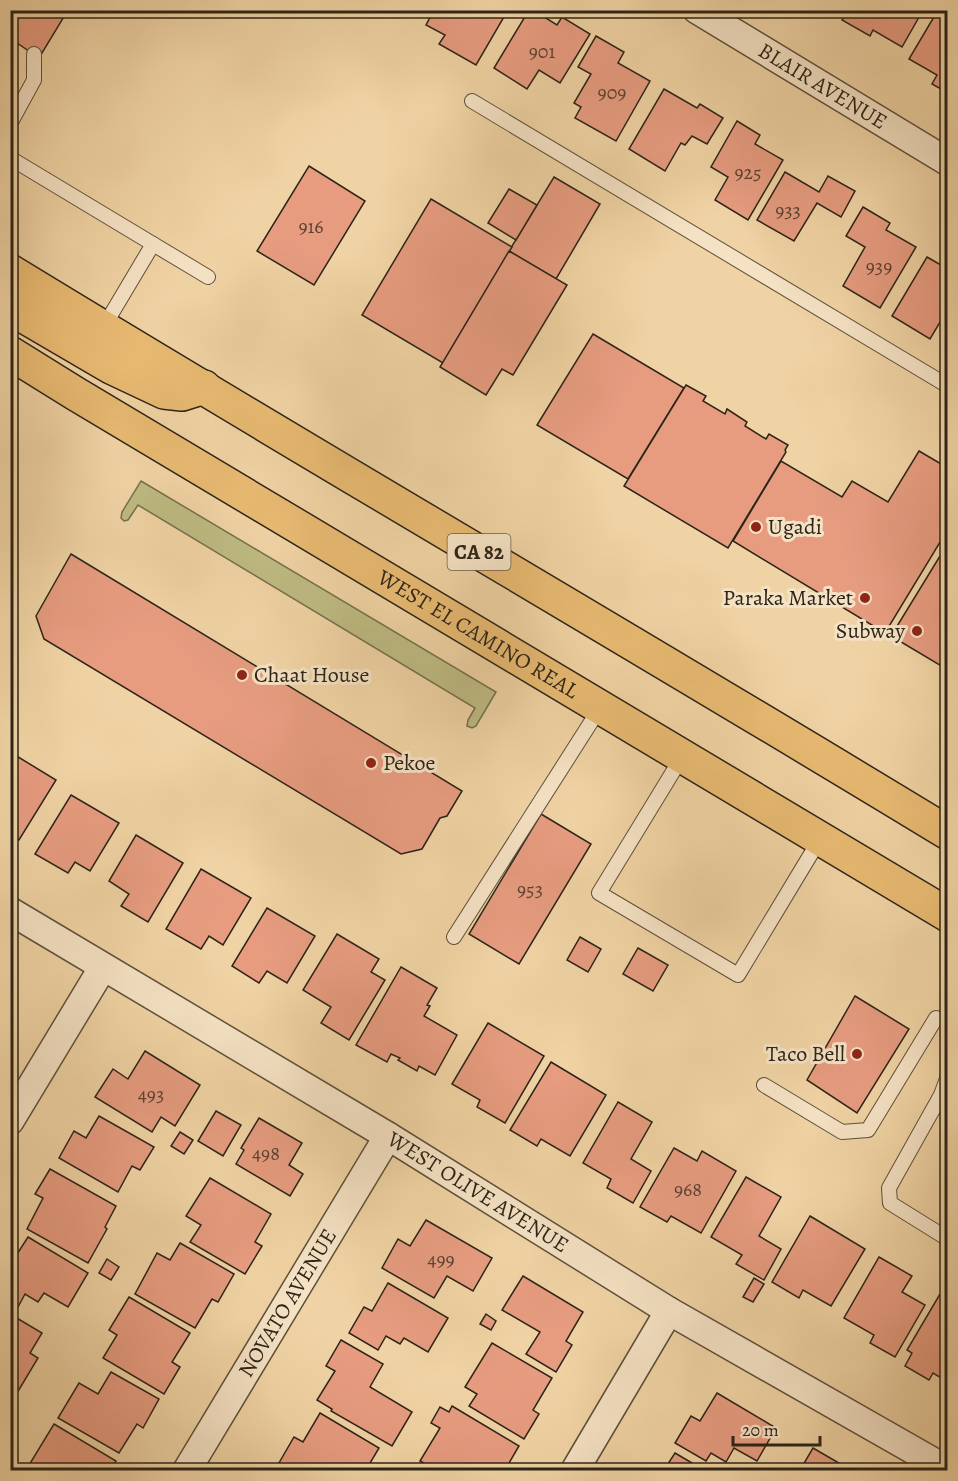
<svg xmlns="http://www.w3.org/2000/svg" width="958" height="1481" font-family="Alegreya,serif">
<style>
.green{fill:#bebb82;stroke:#75704d;stroke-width:1.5}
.building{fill:#e79c80;stroke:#2c2418;stroke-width:1.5}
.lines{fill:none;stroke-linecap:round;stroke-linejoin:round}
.lane-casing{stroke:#5d503b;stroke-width:16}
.street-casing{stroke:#5d503b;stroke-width:30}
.primary-casing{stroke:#2c2418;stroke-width:36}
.lane{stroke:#f5e2c4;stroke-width:14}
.street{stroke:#f5e2c4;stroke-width:27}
.primary{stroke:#e8ba72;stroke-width:33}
.poi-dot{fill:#8f2418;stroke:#f5e2c4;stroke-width:2}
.labels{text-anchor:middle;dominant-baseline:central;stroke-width:6;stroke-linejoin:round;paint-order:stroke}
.number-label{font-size:20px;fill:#5b4232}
.shield{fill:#f5e2c4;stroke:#685d4c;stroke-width:1.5}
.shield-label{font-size:21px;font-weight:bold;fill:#2c2418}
.street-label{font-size:22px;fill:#2c2418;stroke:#f5e2c4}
.poi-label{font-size:22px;fill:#2c2418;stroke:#f5e2c4;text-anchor:start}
</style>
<rect width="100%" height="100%" fill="#f0d3a4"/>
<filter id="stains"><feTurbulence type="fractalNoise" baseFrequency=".00333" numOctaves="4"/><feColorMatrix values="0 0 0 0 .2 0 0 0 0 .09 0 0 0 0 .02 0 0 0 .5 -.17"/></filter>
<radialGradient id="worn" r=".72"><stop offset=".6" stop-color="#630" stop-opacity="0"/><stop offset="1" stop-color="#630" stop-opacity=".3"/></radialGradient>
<polygon class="green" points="141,481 496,692 476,726 472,728 467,726 468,720 475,708 138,505 128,520 124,521 121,518 122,512"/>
<g class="building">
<polygon points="10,10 68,10 39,58 14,41 10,46"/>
<polygon points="434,10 508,10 476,65 439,44 445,35 426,25"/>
<polygon points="529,10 533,10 557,25 562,17 590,34 560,83 539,70 527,89 494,68"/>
<polygon points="848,10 923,10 902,47 873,30 870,36 842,20"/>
<polygon points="938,10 948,10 948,93 932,84 937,75 909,59"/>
<polygon points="596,36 624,52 618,63 650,81 616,141 575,118 581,107 574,103 591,74 578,67"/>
<polygon points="664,89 697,108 700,104 723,118 707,144 692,136 685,145 681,143 665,171 629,149"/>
<polygon points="737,121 760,135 755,144 783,160 748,220 715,200 728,177 711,167"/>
<polygon points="309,166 365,201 314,285 257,251"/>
<polygon points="785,172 819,192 828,176 855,191 841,217 817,203 794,241 757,220"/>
<polygon points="554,177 600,204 556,279 509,251"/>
<polygon points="509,189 537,205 516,240 488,223"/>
<polygon points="431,199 512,247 443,363 362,315"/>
<polygon points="863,207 890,223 886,230 916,247 880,308 843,286 865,247 846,236"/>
<polygon points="509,251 567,285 513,375 502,369 486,395 440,367"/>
<polygon points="927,257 948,269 948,313 946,312 930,339 892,316"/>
<polygon points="593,334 684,388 628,479 537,425"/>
<polygon points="686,385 706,396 703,401 725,414 727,409 747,422 745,426 766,439 769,434 788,445 785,450 786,452 728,548 624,486"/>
<polygon points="919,451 948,468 948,529 885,633 733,541 781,461 842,497 852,481 888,502"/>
<polygon points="948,543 948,670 891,636"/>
<polygon points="71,554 462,791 447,816 440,818 422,849 401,854 44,639 36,616"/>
<polygon points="10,752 56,780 19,840 10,834"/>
<polygon points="71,795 119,823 90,871 75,862 68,873 35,854"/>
<polygon points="541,814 591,844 519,964 469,934"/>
<polygon points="136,835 183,863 148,922 121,906 129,894 109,881"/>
<polygon points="201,869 251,898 223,945 209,936 201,949 166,929"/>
<polygon points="267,908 315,936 287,983 267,971 259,983 232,966"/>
<polygon points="337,934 379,959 371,972 385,980 349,1040 321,1023 331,1007 303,990"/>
<polygon points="580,937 601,949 588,972 567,960"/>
<polygon points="638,948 668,965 653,991 623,974"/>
<polygon points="401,967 437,988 427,1005 430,1006 424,1016 457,1035 435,1075 419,1066 417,1071 398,1060 400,1058 391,1054 387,1062 356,1045"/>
<polygon points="855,996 909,1029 857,1113 807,1080"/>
<polygon points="488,1023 544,1056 505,1123 477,1107 480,1100 452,1084"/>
<polygon points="145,1051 200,1085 175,1126 161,1117 152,1132 95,1097 113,1069 128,1079"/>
<polygon points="551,1062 606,1095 570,1156 541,1139 537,1146 510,1130"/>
<polygon points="618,1102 652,1122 631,1159 651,1171 633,1203 607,1188 611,1179 583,1163"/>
<polygon points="216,1111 241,1125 223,1156 198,1141"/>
<polygon points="99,1116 154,1147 140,1170 132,1166 118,1192 59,1158 74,1131 86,1138"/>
<polygon points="259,1118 302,1143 289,1165 303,1174 290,1196 236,1164 244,1150 241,1148"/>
<polygon points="180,1132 193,1140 184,1154 171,1146"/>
<polygon points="674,1148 697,1161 702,1151 736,1171 701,1233 671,1216 667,1222 640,1207"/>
<polygon points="50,1169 116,1206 105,1227 107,1229 88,1263 27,1229 43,1198 35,1194"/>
<polygon points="746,1177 781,1197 759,1236 781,1249 764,1280 736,1264 742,1255 711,1237"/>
<polygon points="210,1178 271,1214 255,1242 262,1246 245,1274 190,1242 201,1225 186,1216"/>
<polygon points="810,1216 865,1249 831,1306 803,1290 799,1298 772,1282"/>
<polygon points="426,1220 492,1258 473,1291 447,1276 434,1298 382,1268 398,1239 410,1246"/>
<polygon points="28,1237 88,1273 68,1307 44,1293 38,1302 25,1294 18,1307 10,1302 10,1265"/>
<polygon points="180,1243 234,1274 218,1302 212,1299 195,1328 135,1294 157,1253 170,1260"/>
<polygon points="879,1257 912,1276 902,1292 925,1305 895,1357 870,1343 874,1335 844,1318"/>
<polygon points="107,1259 119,1267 111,1280 99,1273"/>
<polygon points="523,1276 583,1312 566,1341 572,1345 556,1372 526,1354 540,1332 502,1310"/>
<polygon points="754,1278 764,1284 753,1302 743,1297"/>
<polygon points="388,1283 448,1318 428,1352 404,1338 400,1344 386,1336 378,1350 349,1333 364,1307 372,1311"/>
<polygon points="940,1294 948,1298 948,1382 933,1373 929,1380 905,1366 912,1353 907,1350"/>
<polygon points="129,1297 190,1333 172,1362 180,1367 164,1394 103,1358 117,1335 109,1330"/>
<polygon points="10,1314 42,1333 30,1353 38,1358 17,1393 10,1390"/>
<polygon points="486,1314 496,1321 491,1330 480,1324"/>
<polygon points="341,1340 383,1364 370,1387 412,1412 392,1446 331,1411 332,1409 317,1400 335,1371 326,1366"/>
<polygon points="492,1343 552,1378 533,1410 539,1414 524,1439 469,1406 477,1394 465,1387"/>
<polygon points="111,1372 159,1399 143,1428 137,1424 119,1453 58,1418 79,1383 98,1394"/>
<polygon points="717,1393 776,1428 757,1461 734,1448 726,1462 711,1453 706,1461 675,1443 691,1416 700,1421"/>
<polygon points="452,1406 519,1446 505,1470 498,1468 497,1470 436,1470 420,1461 440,1428 431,1423 440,1407 449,1412"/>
<polygon points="320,1413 379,1448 366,1470 292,1470 279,1463 294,1437 303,1442"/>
<polygon points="54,1424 116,1461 110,1470 26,1470"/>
<polygon points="813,1448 851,1470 800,1470"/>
<polygon points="675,1453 704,1470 664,1470"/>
</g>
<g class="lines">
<defs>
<g id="lane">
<polyline points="472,101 948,386"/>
<polyline points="10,124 34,80 34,54"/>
<polyline points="10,158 153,244 103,328"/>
<polyline points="153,244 208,277"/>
<polyline points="682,757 599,893 738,975 820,839"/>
<polyline points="454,937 600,708"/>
<polyline points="948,1076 941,1095 889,1188 890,1203 948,1239"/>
<polyline points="764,1085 842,1132 868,1130 936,1018"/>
</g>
<g id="street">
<path id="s1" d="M697 10 948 162"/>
<path id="s2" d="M10 911 388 1136 669 1311 948 1470"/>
<polyline points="10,1121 103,967"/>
<path id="s3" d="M187 1470 388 1136"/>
<polyline points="575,1470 669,1311"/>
</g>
<g id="primary">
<path d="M10 271C321 461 636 643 948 833"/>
<polyline points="10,308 111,367 164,392 182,394 204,387"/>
<path id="s4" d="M10 353 76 394 948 915"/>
</g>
</defs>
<use href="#lane" class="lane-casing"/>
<use href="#street" class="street-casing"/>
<use href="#primary" class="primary-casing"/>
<use href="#lane" class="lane"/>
<use href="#street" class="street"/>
<use href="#primary" class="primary"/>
</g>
<g class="poi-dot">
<circle cx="756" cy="527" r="6"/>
<circle cx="865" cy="598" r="6"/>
<circle cx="917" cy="631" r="6"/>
<circle cx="242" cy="675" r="6"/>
<circle cx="371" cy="763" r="6"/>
<circle cx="857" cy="1054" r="6"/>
</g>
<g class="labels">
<g class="number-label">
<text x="542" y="51">901</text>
<text x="612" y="92">909</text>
<text x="748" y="172">925</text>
<text x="788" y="210">933</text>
<text x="311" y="226">916</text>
<text x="879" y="266">939</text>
<text x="530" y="889">953</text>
<text x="151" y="1094">493</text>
<text x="266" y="1153">498</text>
<text x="688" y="1189">968</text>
<text x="441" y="1259">499</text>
</g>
<rect class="shield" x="447.5" y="534" width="63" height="36" rx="4.5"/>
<g class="shield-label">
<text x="479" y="552">CA 82</text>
</g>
<g class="street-label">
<text stroke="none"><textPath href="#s1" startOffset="147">BLAIR AVENUE</textPath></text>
<text stroke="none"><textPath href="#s4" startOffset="546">WEST EL CAMINO REAL</textPath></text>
<text stroke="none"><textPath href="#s2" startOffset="546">WEST OLIVE AVENUE</textPath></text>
<text stroke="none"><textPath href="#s3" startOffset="195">NOVATO AVENUE</textPath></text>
</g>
<g class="poi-label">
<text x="768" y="527">Ugadi</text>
<text x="853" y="598" text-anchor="end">Paraka Market</text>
<text x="905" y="631" text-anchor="end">Subway</text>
<text x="254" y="675">Chaat House</text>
<text x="383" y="763">Pekoe</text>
<text x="845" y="1054" text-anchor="end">Taco Bell</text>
</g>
</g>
<rect width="958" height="1481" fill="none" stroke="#f0d3a4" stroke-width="36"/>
<rect x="12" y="12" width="934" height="1457" fill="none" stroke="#2c2418" stroke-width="3"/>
<rect x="18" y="18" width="922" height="1445" fill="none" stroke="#2c2418" stroke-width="1.5"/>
<path d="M733 1436v9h87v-9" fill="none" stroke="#2c2418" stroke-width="3"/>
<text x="742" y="1436" font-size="18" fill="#2c2418" stroke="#f5e2c4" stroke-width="4.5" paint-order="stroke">20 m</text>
<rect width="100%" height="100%" filter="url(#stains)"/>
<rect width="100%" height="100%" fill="url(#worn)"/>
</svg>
